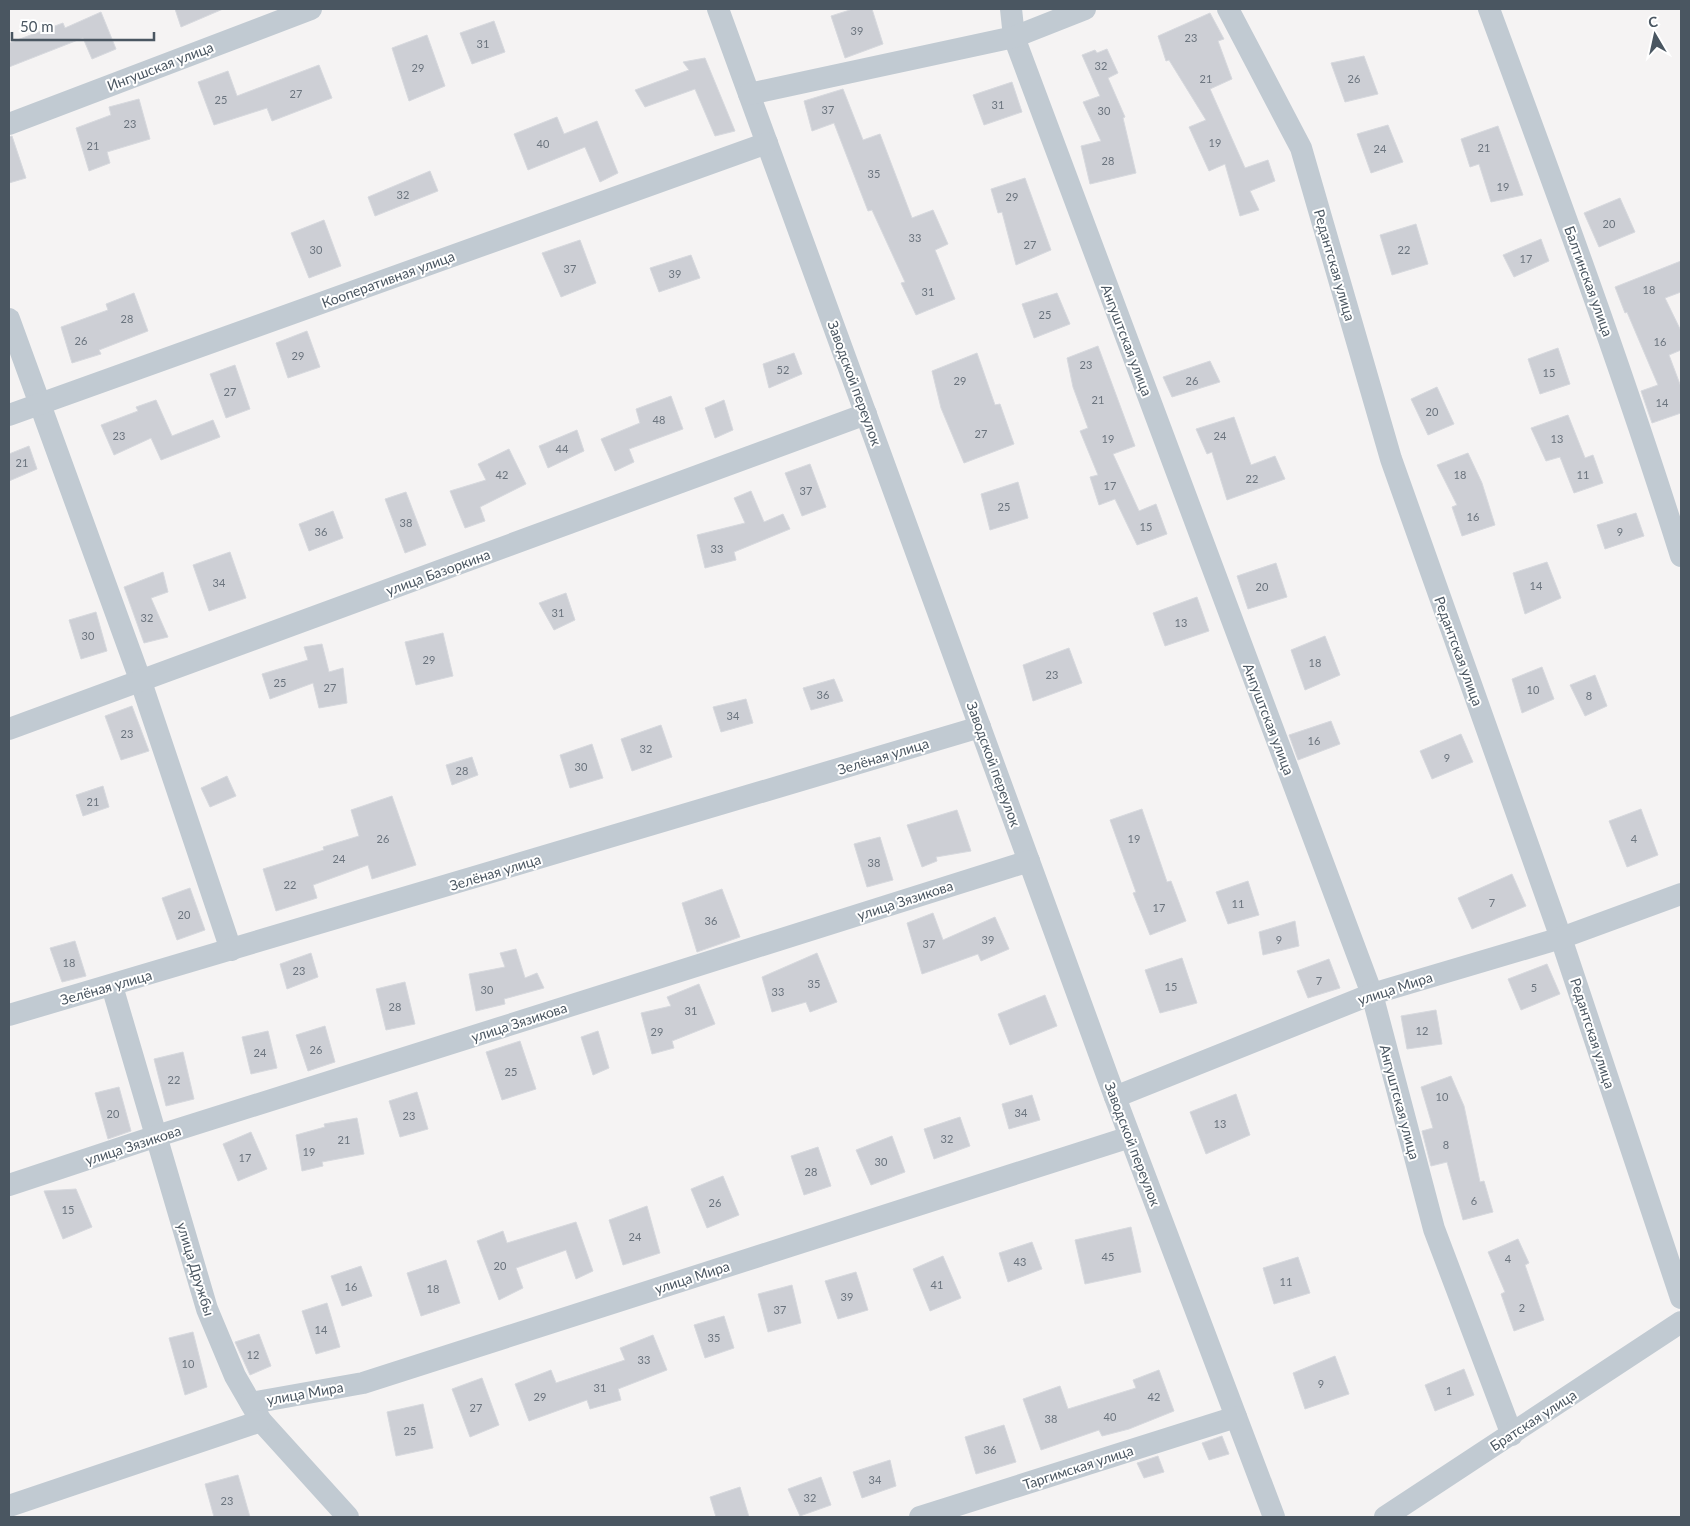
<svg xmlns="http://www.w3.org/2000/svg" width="1690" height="1526" font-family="Lato,sans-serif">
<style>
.building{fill:#cdcfd5;stroke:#d7d9de}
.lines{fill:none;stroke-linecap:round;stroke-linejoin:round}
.minor{stroke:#c1cad2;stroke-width:22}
.labels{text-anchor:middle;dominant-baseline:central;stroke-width:4;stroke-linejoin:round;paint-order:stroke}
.number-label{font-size:11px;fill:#6b747e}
.street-label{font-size:14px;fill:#4a5661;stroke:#fff}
</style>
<rect width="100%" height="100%" fill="#f5f3f3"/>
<g class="building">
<polygon points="175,9 223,9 181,27"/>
<polygon points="853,9 872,9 883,44 845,58 831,16"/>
<polygon points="101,12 116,49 92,59 83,38 9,67 9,43 63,23 65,28"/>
<polygon points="1210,13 1224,39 1218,41 1232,79 1210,89 1245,168 1268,160 1275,181 1250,191 1259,210 1240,216 1225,164 1209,171 1189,127 1206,120 1169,60 1166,61 1158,36"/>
<polygon points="494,21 505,52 472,64 460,33"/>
<polygon points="427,35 445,86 409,101 392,48"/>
<polygon points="1107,49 1118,73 1108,78 1125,117 1123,118 1136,173 1090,184 1081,146 1101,141 1083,102 1100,96 1082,55 1095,50 1097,53"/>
<polygon points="1364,56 1378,94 1345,102 1331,63"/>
<polygon points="705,58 735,131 715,136 695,89 645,107 635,90 689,70 683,62"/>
<polygon points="319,65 332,98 272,121 267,108 214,125 198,82 228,71 237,96"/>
<polygon points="1012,82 1022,112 984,125 973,95"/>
<polygon points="843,89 863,140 880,134 912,218 933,210 948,244 935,250 955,299 916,315 901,283 905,282 872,210 868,211 834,123 812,131 804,101"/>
<polygon points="139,99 150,139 107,152 110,163 89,171 76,128 111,115 109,107"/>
<polygon points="557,117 564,134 597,121 618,173 600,182 585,147 528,170 514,134"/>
<polygon points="1388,125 1403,162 1371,173 1357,134"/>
<polygon points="1498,126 1523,195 1491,202 1479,164 1470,167 1461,139"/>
<polygon points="12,136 26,178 9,183 9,137"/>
<polygon points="430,171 438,191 375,216 368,197"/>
<polygon points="1025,178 1051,250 1016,265 1002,212 998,213 991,189"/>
<polygon points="1620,198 1635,232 1599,247 1584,213"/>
<polygon points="324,220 341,266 309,278 291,233"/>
<polygon points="1416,224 1428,264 1392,275 1380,235"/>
<polygon points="1541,239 1549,261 1514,277 1503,255"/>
<polygon points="580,240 596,283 561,297 542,253"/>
<polygon points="691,255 700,278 659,292 650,268"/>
<polygon points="1681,261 1681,292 1665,298 1681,331 1681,350 1669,355 1681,387 1681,413 1652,423 1641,391 1658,385 1627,312 1625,313 1615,287"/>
<polygon points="134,293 148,331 99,350 101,354 72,363 61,327 108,310 106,304"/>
<polygon points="1057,293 1070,324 1034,338 1022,304"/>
<polygon points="307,331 320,367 288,378 276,343"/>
<polygon points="1098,346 1135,446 1113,454 1139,511 1156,504 1167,534 1137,545 1115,499 1099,505 1090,477 1098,475 1080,431 1088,428 1073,387 1067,358"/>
<polygon points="1558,348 1570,384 1540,394 1528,359"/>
<polygon points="794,353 802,374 769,388 763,364"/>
<polygon points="977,353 995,405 1000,404 1014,444 964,463 941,408 932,371"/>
<polygon points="1210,361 1220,382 1172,397 1163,377"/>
<polygon points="235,365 250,409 226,418 210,374"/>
<polygon points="1437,387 1454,424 1428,435 1411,399"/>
<polygon points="671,396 683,429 629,449 634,462 615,471 601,439 640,423 636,409"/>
<polygon points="156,400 172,436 213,420 220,437 161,460 151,438 114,455 101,425 138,411 136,407"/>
<polygon points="724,400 733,430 715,438 705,408"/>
<polygon points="1568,415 1585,458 1593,455 1603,483 1574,493 1560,457 1546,461 1531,428"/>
<polygon points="1234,417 1251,465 1275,456 1285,479 1227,500 1212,452 1207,454 1196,429"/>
<polygon points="577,430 584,451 548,468 539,446"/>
<polygon points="29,446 37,469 9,481 9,454"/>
<polygon points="509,449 526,484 480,507 485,521 465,528 450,491 486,480 478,464"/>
<polygon points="1468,453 1482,483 1495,525 1462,536 1452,507 1457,505 1437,465"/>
<polygon points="810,464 826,507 802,516 785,473"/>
<polygon points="1018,482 1028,518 990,530 981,494"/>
<polygon points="751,491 764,522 783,514 790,529 734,552 736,560 705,568 697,535 745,523 734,498"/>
<polygon points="406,492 426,545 405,553 385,499"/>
<polygon points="333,511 343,538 309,551 299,524"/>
<polygon points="1636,513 1644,536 1605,549 1597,525"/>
<polygon points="230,552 246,598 209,611 193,565"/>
<polygon points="1547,562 1561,598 1525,614 1513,573"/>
<polygon points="1276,563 1287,597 1248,609 1237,576"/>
<polygon points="163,572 168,592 151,598 168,637 144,643 124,587"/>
<polygon points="566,593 575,620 554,630 539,603"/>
<polygon points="1197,597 1209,631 1165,646 1153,613"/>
<polygon points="96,612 107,651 81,659 69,620"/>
<polygon points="443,633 453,676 416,685 405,642"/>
<polygon points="1325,636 1340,675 1305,690 1291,650"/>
<polygon points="322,644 329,672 343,668 347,703 319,708 313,683 270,699 262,674 308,660 304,647"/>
<polygon points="1069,648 1082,683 1033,701 1023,665"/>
<polygon points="1542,667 1554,699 1522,713 1512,679"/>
<polygon points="1595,675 1607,706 1585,716 1570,685"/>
<polygon points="834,679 843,701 811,710 803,688"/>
<polygon points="746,699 753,723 721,732 713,707"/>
<polygon points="132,706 149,751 121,760 105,716"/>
<polygon points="1331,721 1340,744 1298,760 1289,735"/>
<polygon points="661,725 672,757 632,771 621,739"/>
<polygon points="1461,734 1473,762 1432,779 1420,751"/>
<polygon points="592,744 603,778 570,788 560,755"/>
<polygon points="472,757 478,775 452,785 446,765"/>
<polygon points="227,776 236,796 210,807 201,788"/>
<polygon points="103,786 109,807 83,816 76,795"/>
<polygon points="392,796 416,865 372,879 368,865 313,885 317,898 276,911 263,869 324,850 323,847 359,836 351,810"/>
<polygon points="1142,809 1167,882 1171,881 1186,921 1150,935 1133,893 1136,892 1110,820"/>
<polygon points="1641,809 1658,855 1627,867 1609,821"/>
<polygon points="957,810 971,851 936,857 937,861 922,867 907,825"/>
<polygon points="880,837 893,880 867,887 854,844"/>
<polygon points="1512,874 1526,906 1472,929 1458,898"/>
<polygon points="1248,881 1259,915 1228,924 1216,892"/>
<polygon points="190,888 205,930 177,940 162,898"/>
<polygon points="722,889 740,937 697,952 682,903"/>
<polygon points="933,913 943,940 995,917 1009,949 981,961 978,954 922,974 907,923"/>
<polygon points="1295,921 1299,946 1263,955 1259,932"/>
<polygon points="75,941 86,976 62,982 50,948"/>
<polygon points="516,949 525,978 537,973 544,988 504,999 505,1004 476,1011 469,974 505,967 500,953"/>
<polygon points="311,953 318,977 287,989 280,964"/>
<polygon points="817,953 837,1002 810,1012 806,1002 772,1012 762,977"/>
<polygon points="1182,958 1197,1003 1160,1013 1145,970"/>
<polygon points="1329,959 1340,988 1308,998 1297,971"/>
<polygon points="1547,964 1560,994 1521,1010 1508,979"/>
<polygon points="405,982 415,1024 386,1030 376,989"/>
<polygon points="699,984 715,1024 672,1041 674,1048 652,1054 641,1013 671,1006 667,997"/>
<polygon points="1045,995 1057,1026 1010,1045 998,1014"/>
<polygon points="1436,1010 1442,1044 1407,1049 1401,1016"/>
<polygon points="325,1026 335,1062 308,1071 296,1035"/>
<polygon points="268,1031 277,1068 251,1074 242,1037"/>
<polygon points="598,1031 609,1068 593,1075 581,1037"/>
<polygon points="520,1041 536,1089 502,1100 486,1052"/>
<polygon points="183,1052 194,1099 166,1106 154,1059"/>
<polygon points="1451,1076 1464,1106 1480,1182 1484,1181 1493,1212 1463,1220 1447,1162 1431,1166 1422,1131 1433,1128 1421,1087"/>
<polygon points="119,1087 131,1131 108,1139 95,1093"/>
<polygon points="417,1092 428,1129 400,1137 389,1101"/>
<polygon points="1236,1094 1250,1135 1206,1154 1190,1112"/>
<polygon points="1032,1095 1040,1120 1009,1129 1002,1104"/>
<polygon points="960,1117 970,1146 934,1159 924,1129"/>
<polygon points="357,1118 364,1154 322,1162 323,1166 302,1171 296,1135 325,1127 324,1124"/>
<polygon points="251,1132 267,1169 238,1181 223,1144"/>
<polygon points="892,1136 905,1172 871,1185 856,1150"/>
<polygon points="818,1147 831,1186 804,1195 791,1156"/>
<polygon points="723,1176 739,1215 707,1228 691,1189"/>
<polygon points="76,1189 92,1227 63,1239 44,1191"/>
<polygon points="647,1206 660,1253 623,1265 609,1220"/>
<polygon points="576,1222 593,1271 576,1279 566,1250 516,1268 523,1288 499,1300 477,1241 503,1231 507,1243"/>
<polygon points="1131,1227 1141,1272 1085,1284 1075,1240"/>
<polygon points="1518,1239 1529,1263 1525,1265 1544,1320 1514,1331 1501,1294 1505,1292 1488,1252"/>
<polygon points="1032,1242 1042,1269 1008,1282 999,1253"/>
<polygon points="943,1256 961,1298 930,1311 913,1269"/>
<polygon points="1298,1257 1310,1293 1274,1304 1263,1268"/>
<polygon points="446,1260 460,1303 421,1316 407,1273"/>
<polygon points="361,1266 372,1296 342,1306 331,1276"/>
<polygon points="856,1272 868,1310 838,1319 825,1281"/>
<polygon points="792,1285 801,1323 768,1332 758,1294"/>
<polygon points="327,1303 340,1347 316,1354 302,1311"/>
<polygon points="724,1316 734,1348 705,1358 694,1325"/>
<polygon points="193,1332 207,1387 185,1395 169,1338"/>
<polygon points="259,1334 271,1366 250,1375 235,1342"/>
<polygon points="653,1335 667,1370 618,1389 621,1400 590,1409 587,1400 529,1421 515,1384 551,1370 556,1383 625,1360 620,1348"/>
<polygon points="1335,1356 1349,1394 1305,1409 1293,1373"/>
<polygon points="1464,1369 1474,1395 1435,1411 1425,1385"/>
<polygon points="1159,1370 1174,1411 1129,1429 1102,1436 1099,1430 1041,1450 1023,1399 1060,1386 1068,1409 1136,1388 1133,1380"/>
<polygon points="482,1378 499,1425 470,1437 452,1389"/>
<polygon points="423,1404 433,1448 396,1456 387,1412"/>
<polygon points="1004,1425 1016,1462 976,1474 965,1437"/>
<polygon points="1222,1436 1229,1454 1209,1460 1202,1443"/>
<polygon points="1158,1456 1164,1472 1144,1478 1137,1463"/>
<polygon points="890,1460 896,1486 862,1498 853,1472"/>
<polygon points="238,1475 250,1517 214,1517 205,1484"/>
<polygon points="821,1477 831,1505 800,1516 788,1489"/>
<polygon points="740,1487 749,1517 716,1517 710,1497"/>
</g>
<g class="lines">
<g class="minor">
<polyline points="718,9 1115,1097 1274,1517"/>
<polyline points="1011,9 1014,37 1372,994 1434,1229 1512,1435"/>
<polyline points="1228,9 1301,148 1391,459 1561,938 1681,1298"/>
<path d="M1489 9C1556 190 1623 371 1681 556"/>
<polyline points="749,94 1014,37 1085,9"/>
<polyline points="9,124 311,9"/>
<polyline points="9,319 141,682 231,950"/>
<polyline points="9,415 767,143"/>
<polyline points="9,729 866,414"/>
<polyline points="112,986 207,1309 235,1376 261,1421 348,1517"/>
<polyline points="9,1015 980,727"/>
<polyline points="1115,1097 1372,994 1561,938 1681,894"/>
<polyline points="9,1185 157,1136 1029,861"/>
<polyline points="251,1403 363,1383 1130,1137"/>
<polyline points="9,1506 261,1421"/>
<polyline points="920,1517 1236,1417"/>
<polyline points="1385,1517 1681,1322"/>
</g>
</g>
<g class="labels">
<g class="number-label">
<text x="857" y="30">39</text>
<text x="1191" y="37">23</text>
<text x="483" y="43">31</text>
<text x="1101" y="65">32</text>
<text x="418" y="67">29</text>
<text x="1206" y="78">21</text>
<text x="1354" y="78">26</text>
<text x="296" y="93">27</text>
<text x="221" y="99">25</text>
<text x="998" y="104">31</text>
<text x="828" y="109">37</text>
<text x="1104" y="110">30</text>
<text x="130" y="123">23</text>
<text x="1215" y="142">19</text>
<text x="543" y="143">40</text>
<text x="93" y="145">21</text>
<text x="1484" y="147">21</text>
<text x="1380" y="148">24</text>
<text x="1108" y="160">28</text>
<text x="874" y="173">35</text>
<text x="1503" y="186">19</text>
<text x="403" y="194">32</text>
<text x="1012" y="196">29</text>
<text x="1609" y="223">20</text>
<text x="915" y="237">33</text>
<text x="1030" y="244">27</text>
<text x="316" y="249">30</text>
<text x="1404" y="249">22</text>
<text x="1526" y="258">17</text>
<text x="570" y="268">37</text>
<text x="675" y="273">39</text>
<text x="1649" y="289">18</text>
<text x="928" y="291">31</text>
<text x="1045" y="314">25</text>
<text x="127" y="318">28</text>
<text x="81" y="340">26</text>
<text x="1660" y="341">16</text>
<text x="298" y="355">29</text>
<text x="1086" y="364">23</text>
<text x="783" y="369">52</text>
<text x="1549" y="372">15</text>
<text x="960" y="380">29</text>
<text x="1192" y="380">26</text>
<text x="230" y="391">27</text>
<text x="1098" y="399">21</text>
<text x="1662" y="402">14</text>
<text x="1432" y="411">20</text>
<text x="659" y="419">48</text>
<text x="981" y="433">27</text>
<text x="119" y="435">23</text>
<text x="1220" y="435">24</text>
<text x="1108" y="438">19</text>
<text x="1557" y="438">13</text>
<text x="562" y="448">44</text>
<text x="22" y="462">21</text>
<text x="502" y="474">42</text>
<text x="1460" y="474">18</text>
<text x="1583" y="474">11</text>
<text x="1252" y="478">22</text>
<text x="1110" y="485">17</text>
<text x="806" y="490">37</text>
<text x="1004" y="506">25</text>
<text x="1473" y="516">16</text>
<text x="406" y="522">38</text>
<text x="1146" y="526">15</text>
<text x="321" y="531">36</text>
<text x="1620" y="531">9</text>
<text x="717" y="548">33</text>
<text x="219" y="582">34</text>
<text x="1536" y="585">14</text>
<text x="1262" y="586">20</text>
<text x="558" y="612">31</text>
<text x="147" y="617">32</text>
<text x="1181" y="622">13</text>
<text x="88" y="635">30</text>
<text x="429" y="659">29</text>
<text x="1315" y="662">18</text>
<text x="1052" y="674">23</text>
<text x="280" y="682">25</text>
<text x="330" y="687">27</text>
<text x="1533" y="689">10</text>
<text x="823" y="694">36</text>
<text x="1589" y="695">8</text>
<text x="733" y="715">34</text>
<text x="127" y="733">23</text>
<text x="1314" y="740">16</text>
<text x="646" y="748">32</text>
<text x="1447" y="757">9</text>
<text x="581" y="766">30</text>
<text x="462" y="770">28</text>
<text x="93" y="801">21</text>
<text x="383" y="838">26</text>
<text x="1134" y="838">19</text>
<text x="1634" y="838">4</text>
<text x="339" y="858">24</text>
<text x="874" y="862">38</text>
<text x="290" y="884">22</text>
<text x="1492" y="902">7</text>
<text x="1238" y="903">11</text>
<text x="1159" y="907">17</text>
<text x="184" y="914">20</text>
<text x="711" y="920">36</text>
<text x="988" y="939">39</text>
<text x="1279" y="939">9</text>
<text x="929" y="943">37</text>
<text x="69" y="962">18</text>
<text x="299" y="970">23</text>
<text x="1319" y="980">7</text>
<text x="814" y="983">35</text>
<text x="1171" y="986">15</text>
<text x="1534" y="987">5</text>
<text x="487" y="989">30</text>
<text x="778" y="991">33</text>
<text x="395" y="1006">28</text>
<text x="691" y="1010">31</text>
<text x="1422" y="1030">12</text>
<text x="657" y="1031">29</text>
<text x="316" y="1049">26</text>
<text x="260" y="1052">24</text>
<text x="511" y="1071">25</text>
<text x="174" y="1079">22</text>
<text x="1442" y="1096">10</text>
<text x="1021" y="1112">34</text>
<text x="113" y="1113">20</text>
<text x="409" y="1115">23</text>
<text x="1220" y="1123">13</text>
<text x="947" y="1138">32</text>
<text x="344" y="1139">21</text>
<text x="1446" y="1144">8</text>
<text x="309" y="1151">19</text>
<text x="245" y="1157">17</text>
<text x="881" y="1161">30</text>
<text x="811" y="1171">28</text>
<text x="1474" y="1200">6</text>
<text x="715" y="1202">26</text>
<text x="68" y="1209">15</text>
<text x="635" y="1236">24</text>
<text x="1108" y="1256">45</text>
<text x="1508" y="1258">4</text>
<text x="1020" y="1261">43</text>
<text x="500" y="1265">20</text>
<text x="1286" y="1281">11</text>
<text x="937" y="1284">41</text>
<text x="351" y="1286">16</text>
<text x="433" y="1288">18</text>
<text x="847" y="1296">39</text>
<text x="1522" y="1307">2</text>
<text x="780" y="1309">37</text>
<text x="321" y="1329">14</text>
<text x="714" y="1337">35</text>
<text x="253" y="1354">12</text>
<text x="644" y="1359">33</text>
<text x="188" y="1363">10</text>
<text x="1321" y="1383">9</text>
<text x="600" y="1387">31</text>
<text x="1449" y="1390">1</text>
<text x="540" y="1396">29</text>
<text x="1154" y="1396">42</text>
<text x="476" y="1407">27</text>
<text x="1110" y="1416">40</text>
<text x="1051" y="1418">38</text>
<text x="410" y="1430">25</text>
<text x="990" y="1449">36</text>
<text x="875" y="1479">34</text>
<text x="810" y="1497">32</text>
<text x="227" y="1500">23</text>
</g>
<g class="street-label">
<text transform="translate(160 66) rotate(-21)">Ингушская улица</text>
<text transform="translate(1335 265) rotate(74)">Редантская улица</text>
<text transform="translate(388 279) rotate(-20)">Кооперативная улица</text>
<text transform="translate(1589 281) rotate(70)">Балтинская улица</text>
<text transform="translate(1127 340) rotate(69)">Ангуштская улица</text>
<text transform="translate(855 383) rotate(70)">Заводской переулок</text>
<text transform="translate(438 572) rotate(-20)">улица Базоркина</text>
<text transform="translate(1459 651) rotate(70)">Редантская улица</text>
<text transform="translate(1269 719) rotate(69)">Ангуштская улица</text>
<text transform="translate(883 756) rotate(-17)">Зелёная улица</text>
<text transform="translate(994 764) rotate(70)">Заводской переулок</text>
<text transform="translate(495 872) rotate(-17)">Зелёная улица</text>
<text transform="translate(905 900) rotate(-18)">улица Зязикова</text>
<text transform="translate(106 987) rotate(-16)">Зелёная улица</text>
<text transform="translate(1395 988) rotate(-18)">улица Мира</text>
<text transform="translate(519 1022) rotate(-18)">улица Зязикова</text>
<text transform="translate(1593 1033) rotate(72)">Редантская улица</text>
<text transform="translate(1400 1102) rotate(75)">Ангуштская улица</text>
<text transform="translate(1133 1144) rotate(69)">Заводской переулок</text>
<text transform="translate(133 1145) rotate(-18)">улица Зязикова</text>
<text transform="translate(196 1269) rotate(73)">улица Дружбы</text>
<text transform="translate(692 1277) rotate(-18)">улица Мира</text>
<text transform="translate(305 1393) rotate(-10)">улица Мира</text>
<text transform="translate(1533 1420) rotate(-33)">Братская улица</text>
<text transform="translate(1078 1467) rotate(-18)">Таргимская улица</text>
</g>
</g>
<rect width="1690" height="1526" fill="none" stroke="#4a5661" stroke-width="20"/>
<g transform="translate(1655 35) rotate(351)" stroke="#ffffff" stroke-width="4" paint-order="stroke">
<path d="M0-4L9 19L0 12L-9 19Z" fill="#4a5661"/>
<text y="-8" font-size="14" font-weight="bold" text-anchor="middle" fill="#4a5661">С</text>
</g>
<path d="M12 32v8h142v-8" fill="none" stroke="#4a5661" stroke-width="2.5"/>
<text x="20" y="32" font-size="15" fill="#4a5661" stroke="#ffffff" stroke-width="4" paint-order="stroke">50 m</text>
</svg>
